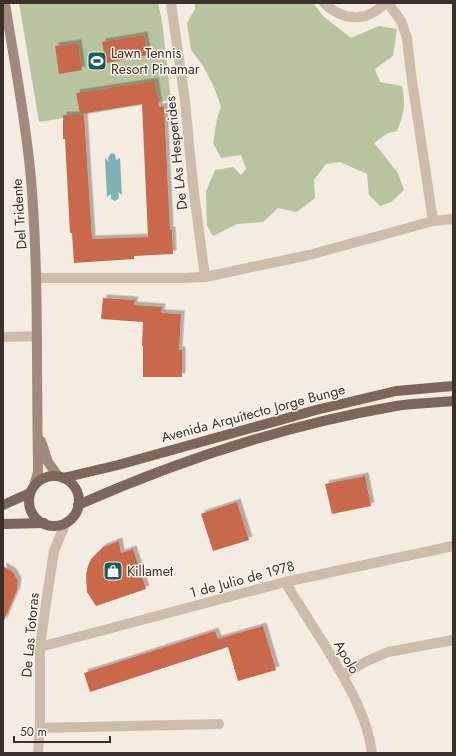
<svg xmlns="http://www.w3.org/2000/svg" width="456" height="756" font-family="Jost,sans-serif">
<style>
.green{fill:#b8c4a0}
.water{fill:#7fb0b2}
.building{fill:#c8694b;filter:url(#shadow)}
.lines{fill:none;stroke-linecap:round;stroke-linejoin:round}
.street{stroke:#cdbbac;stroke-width:10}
.secondary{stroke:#a18a7d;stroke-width:10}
.primary{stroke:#7d675c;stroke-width:10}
.labels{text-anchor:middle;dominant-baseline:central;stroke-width:3;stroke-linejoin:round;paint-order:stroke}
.poi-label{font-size:14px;fill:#3b302b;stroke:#fbf5ee;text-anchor:start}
.street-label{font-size:14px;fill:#3b302b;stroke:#fbf5ee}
</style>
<defs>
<filter id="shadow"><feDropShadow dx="3.5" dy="-3.5" stdDeviation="0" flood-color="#0004"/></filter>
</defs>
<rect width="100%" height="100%" fill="#f4ebe1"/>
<g class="green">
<polygon points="19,3 158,3 162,21 171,100 39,122"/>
<path d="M195 3H313L323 16 351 38 379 26 397 29 393 56 375 69 380 82 402 86C406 104 404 114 397 131L388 133 374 143 398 173 404 190 391 202 380 206 369 195 367 174 340 162 326 164 314 180 315 198 297 212 278 208 263 222 237 224 213 236 207 226 206 191 215 170 233 167 241 175 246 169 241 155 221 158 213 143 217 119 221 106 213 85 203 66 191 50 187 23 195 9Z"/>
</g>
<polygon class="water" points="111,153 115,154 116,160 120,158 122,195 118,192 119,198 115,201 111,199 111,194 107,197 105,158 109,162 108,158"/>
<g class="building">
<polygon points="144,35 148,55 106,63 102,42"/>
<polygon points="78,43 82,70 59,74 55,46"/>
<polygon points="155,81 159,107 164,106 170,230 172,230 173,254 134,256 134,259 74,263 72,233 70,233 65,139 63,139 63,115 84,115 92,239 148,237 142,104 80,114 76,93"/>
<polygon points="103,298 135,300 134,305 162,307 161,313 181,314 179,350 182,350 182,377 143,377 143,346 142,346 143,322 101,319"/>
<polygon points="365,476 371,506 332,514 325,484"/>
<polygon points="237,502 249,540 213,551 201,514"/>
<polygon points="119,541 121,553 133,549 146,589 96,606 87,592 86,575 88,566 91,559 103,547"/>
<polygon points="3,566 13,572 18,581 17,590 3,623"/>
<polygon points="263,626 276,670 238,681 228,647 90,692 84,673 215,631 218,639"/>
</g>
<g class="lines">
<g class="street">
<polyline points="171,3 185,101 193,185 205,277"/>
<path d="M324 3C343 21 367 23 385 3"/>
<polyline points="388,3 401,21 407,38 411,74 433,221"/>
<polyline points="37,278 182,278 205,277 309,255 433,221 453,219"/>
<polyline points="3,337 37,336"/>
<path d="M285 582C298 603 311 624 324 644 344 678 367 713 372 753"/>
<polyline points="40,647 285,582 453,546"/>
<polyline points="343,675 365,662 388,652 453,640"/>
<polyline points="40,728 219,724"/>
<polyline points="38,753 40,728 40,647 46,603 54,551 66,522"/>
</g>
<g class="secondary">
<path d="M5 3C14 61 26 120 31 179 39 273 36 366 38 460V472L34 486"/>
<polyline points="41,441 48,462 58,476"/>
</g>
<g class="primary">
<circle cx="54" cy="501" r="25"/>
<polyline points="63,478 118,465 316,410 396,391 453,386"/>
<polyline points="3,505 30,493"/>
<path d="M78 505C180 460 286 425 396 406 414 403 434 403 453 401"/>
<polyline points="3,524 44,523"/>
</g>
</g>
<defs>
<symbol id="stadium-square" viewBox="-11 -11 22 22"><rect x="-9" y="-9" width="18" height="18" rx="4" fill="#1f5a5e" stroke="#fbf5ee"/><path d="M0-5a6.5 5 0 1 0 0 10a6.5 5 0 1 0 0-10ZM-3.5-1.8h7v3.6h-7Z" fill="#fff"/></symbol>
<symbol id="shop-square" viewBox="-11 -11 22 22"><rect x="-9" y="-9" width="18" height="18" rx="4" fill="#1f5a5e" stroke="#fbf5ee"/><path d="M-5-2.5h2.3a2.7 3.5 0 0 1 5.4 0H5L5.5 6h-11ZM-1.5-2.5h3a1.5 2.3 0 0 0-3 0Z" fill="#fff"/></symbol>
</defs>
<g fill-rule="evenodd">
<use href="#stadium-square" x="86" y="50" width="22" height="22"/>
<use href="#shop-square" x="102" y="560" width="22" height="22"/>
</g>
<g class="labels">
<g class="poi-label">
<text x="111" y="53">Lawn Tennis<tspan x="111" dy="16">Resort Pinamar</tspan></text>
<text x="127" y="571">Killamet</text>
</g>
<g class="street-label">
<text transform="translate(176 153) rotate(-96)">De LAs Hesperides</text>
<text transform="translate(19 214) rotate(-94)">Del Tridente</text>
<text transform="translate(253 413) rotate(-15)">Avenida Arquitecto Jorge Bunge</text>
<text transform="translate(242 579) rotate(-15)">1 de Julio de 1978</text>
<text transform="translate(30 635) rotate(-85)">De Las Totoras</text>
<text transform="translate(347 657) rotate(60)">Apolo</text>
</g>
</g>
<rect width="456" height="756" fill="none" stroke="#3b302b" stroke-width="8"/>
<path d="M14 736v6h96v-6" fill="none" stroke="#3b302b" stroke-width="2"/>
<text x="20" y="736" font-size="12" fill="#3b302b" stroke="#fbf5ee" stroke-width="3" paint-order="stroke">50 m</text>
</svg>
